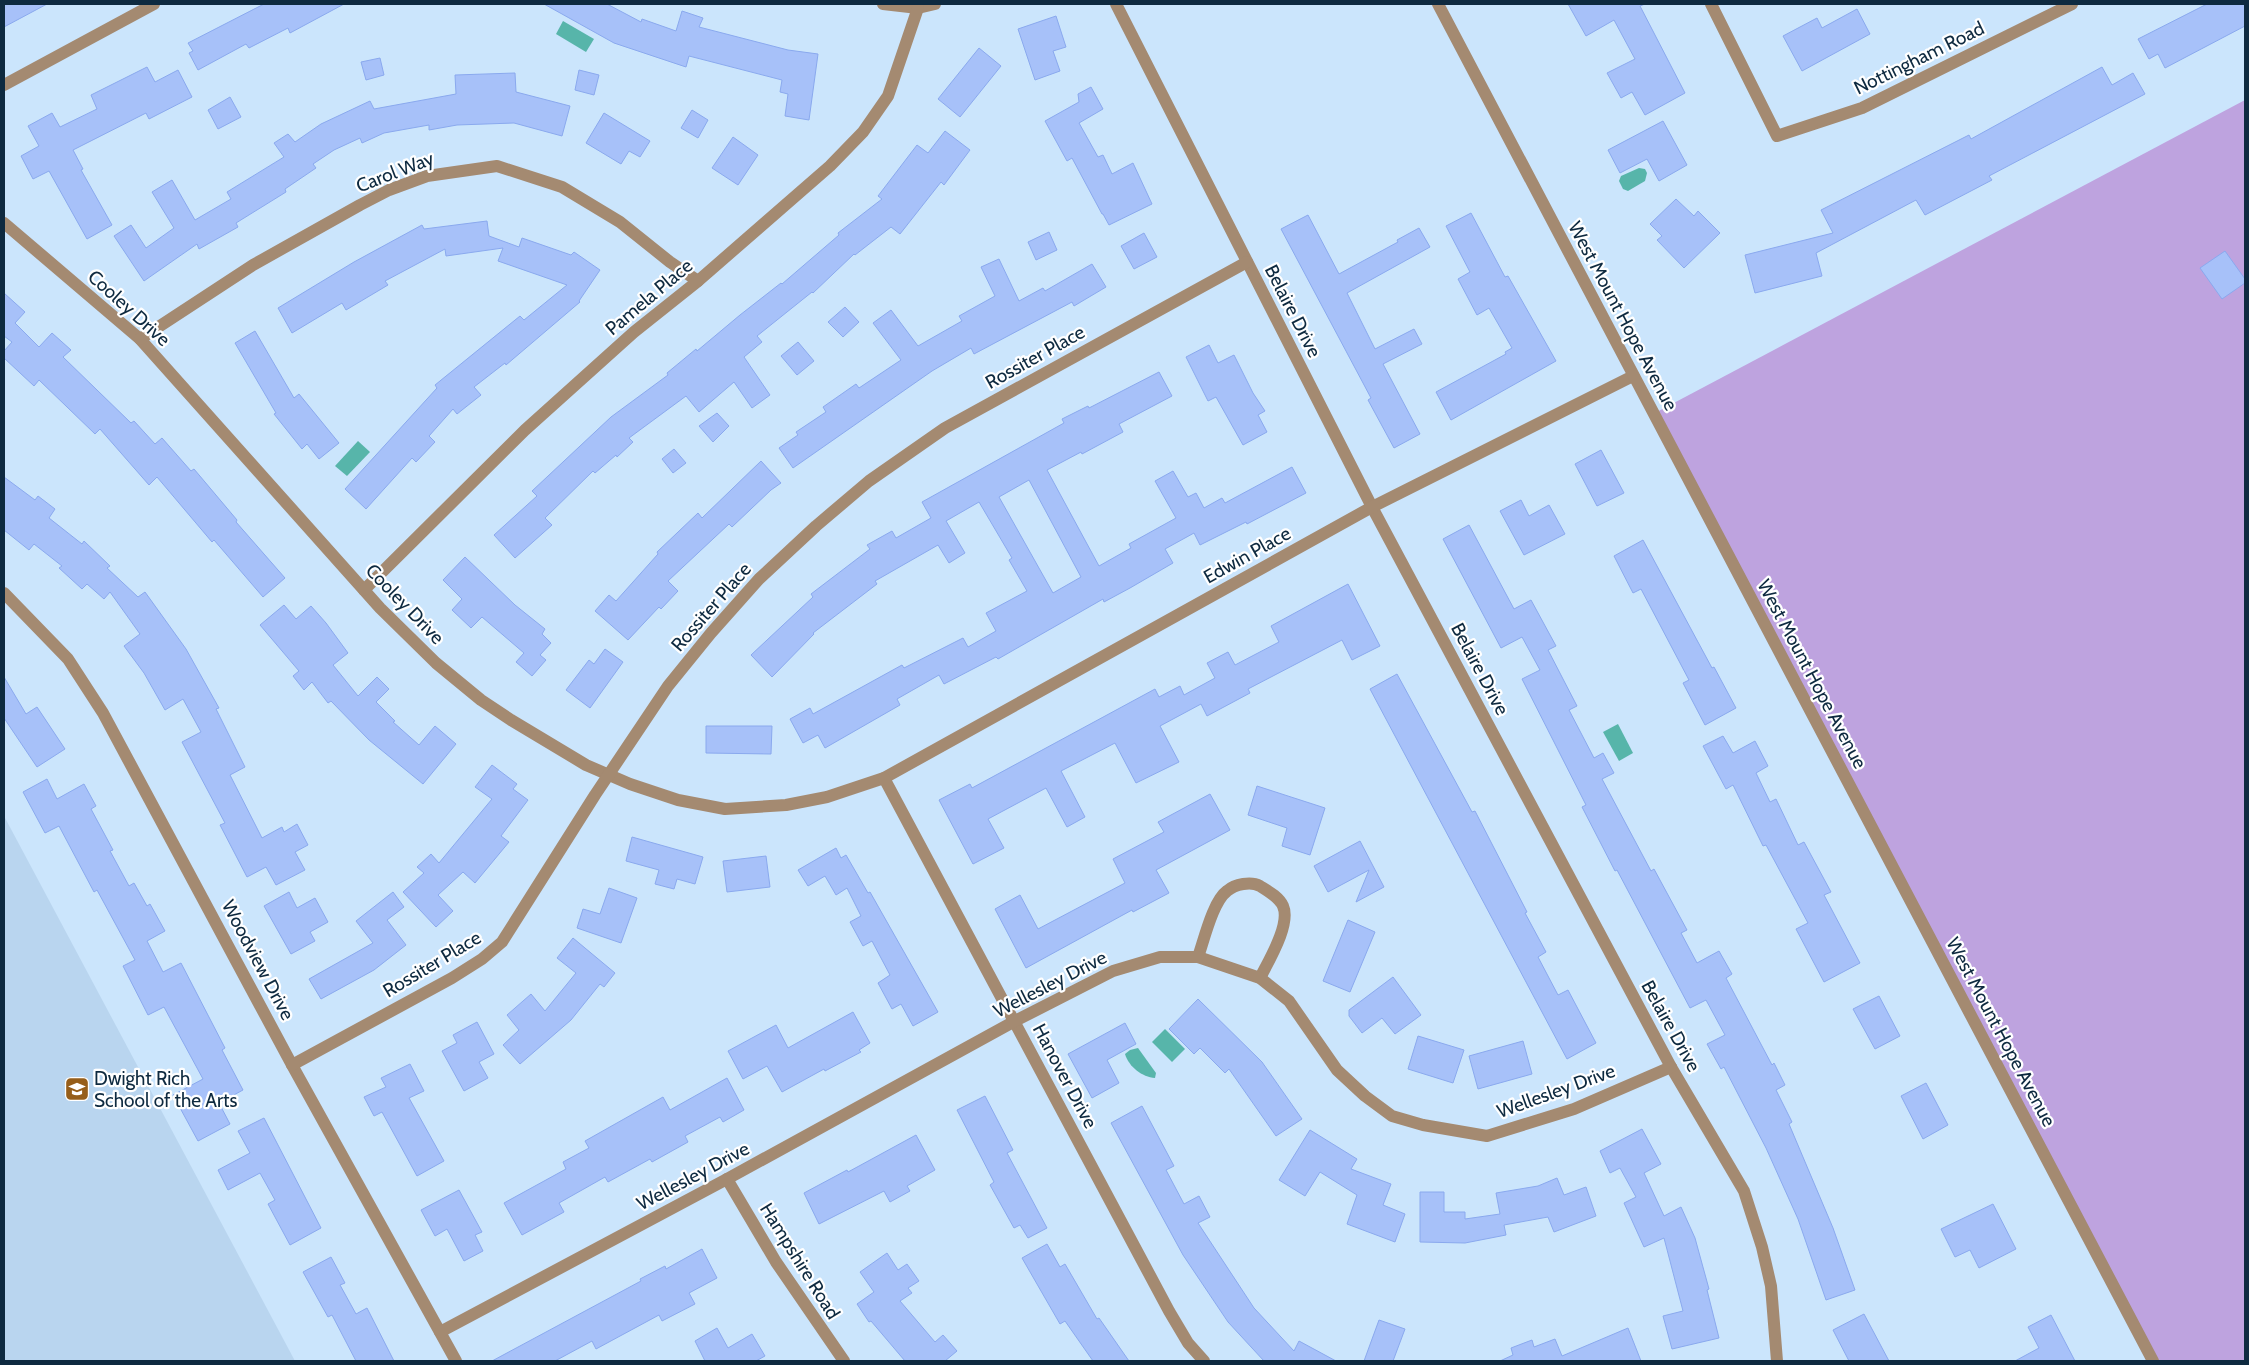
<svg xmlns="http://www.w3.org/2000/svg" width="2249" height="1365" font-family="Cabin,sans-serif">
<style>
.built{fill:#b9d5ef}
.green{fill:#bea3df}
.water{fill:#57b5aa}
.building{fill:#a7c1f9;stroke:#8aa9ee;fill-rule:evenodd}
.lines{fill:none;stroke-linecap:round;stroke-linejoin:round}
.minor{stroke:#a48a71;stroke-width:12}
.tertiary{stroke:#a48a71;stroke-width:12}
.labels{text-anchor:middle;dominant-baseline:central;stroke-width:4.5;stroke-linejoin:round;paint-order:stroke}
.street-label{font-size:19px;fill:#0e2a40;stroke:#fff}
.poi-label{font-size:19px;fill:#0e2a40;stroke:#fff;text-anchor:start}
</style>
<rect width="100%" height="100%" fill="#cbe5fc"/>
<polygon class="built" points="4,816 295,1361 4,1361"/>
<polygon class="green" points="2245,100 2245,1361 2151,1361 1653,414"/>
<g class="water">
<polygon points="563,21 594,39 586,52 556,34"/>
<polygon points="1639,168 1645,169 1647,173 1645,181 1628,191 1623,189 1619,181 1621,176"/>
<polygon points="358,441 370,452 347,476 335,466"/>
<polygon points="1618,724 1633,753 1619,761 1603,732"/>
<polygon points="1165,1029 1185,1049 1172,1062 1152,1042"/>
<path d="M1138 1048 1156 1073 1155 1078C1142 1077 1129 1067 1125 1054L1130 1050Z"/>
</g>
<g class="building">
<polygon points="4,4 47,4 4,27"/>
<polygon points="264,4 344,4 290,33 288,28 249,48 246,44 198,70 189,53 193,51 188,43"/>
<polygon points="544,4 607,4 641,22 642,19 676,31 682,11 703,18 699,27 788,50 818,54 809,120 785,116 788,94 780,92 782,80 689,56 686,67 614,43"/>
<polygon points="1568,4 1645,4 1640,6 1685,93 1645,115 1632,92 1621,98 1607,73 1635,59 1614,20 1586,36"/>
<polygon points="2207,4 2245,4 2245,26 2165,68 2158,54 2149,59 2138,39"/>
<polygon points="1857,9 1870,34 1802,71 1783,36 1817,18 1822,28"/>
<polygon points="1056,16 1066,47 1053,51 1060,71 1035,80 1018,29"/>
<polygon points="979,48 1001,66 960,117 938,99"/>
<polygon points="380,58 384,75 366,80 361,62"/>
<polygon points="147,67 155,82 178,70 192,97 149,119 146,113 73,150 83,169 81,170 112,225 87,239 49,171 33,179 21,156 39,146 28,126 52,113 60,127 97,109 91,95"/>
<polygon points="2102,67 2112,85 2133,73 2145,94 1989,176 1992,180 1925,215 1916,200 1816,253 1822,276 1755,293 1745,255 1833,233 1821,210 1969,135 1971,139"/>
<polygon points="579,70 599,75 594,95 575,90"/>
<polygon points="515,73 516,92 570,106 562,136 514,123 457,125 429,130 429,125 384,133 362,143 360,138 334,150 313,164 316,168 285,189 286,192 236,223 238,227 199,249 197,244 144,281 114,236 131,225 146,248 174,228 152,192 172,180 195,220 231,199 227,192 284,157 274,143 288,134 295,142 321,124 370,101 374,109 456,94 455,75"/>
<polygon points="1091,87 1103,109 1079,123 1098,157 1103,155 1112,174 1133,163 1152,204 1109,225 1103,214 1102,214 1072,158 1067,161 1045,121 1079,102 1078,94"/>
<polygon points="230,97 241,117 218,129 208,110"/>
<polygon points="692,110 708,120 698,138 681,128"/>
<polygon points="604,113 650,141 640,157 629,151 621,164 586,143"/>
<polygon points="1663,121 1687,165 1659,181 1647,159 1620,173 1608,150"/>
<polygon points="945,131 970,150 944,185 941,182 900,234 891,227 855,255 854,254 813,293 812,292 757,336 762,342 744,357 770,395 752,408 734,382 699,412 686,396 629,438 633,442 617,457 616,455 595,473 593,471 545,518 552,525 515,558 494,535 537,496 532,491 611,417 668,375 667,373 696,349 697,351 740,315 781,283 782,284 839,235 838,233 882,199 878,196 917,145 928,153"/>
<polygon points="733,137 758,155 738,185 712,168"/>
<polygon points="1676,199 1694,216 1698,211 1720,233 1684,268 1657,240 1662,236 1650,224"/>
<polygon points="1471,213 1505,277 1508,276 1556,361 1451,420 1436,392 1506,354 1505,352 1512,348 1489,308 1477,315 1458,279 1470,272 1446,226"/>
<polygon points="1308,215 1339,274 1398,242 1397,240 1419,228 1430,247 1347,293 1375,349 1414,329 1422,344 1383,364 1420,434 1394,448 1368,400 1371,398 1281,229"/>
<polygon points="487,221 489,236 519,247 522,238 571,255 574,252 600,270 579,301 580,302 506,365 505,363 474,387 481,395 457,414 453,409 429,436 435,442 416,462 412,458 366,509 345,489 437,388 435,385 520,316 524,320 567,285 498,261 503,248 446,256 445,249 385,281 388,285 346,310 342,303 292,333 278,308 354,262 422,225 424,229"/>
<polygon points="1049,232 1057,250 1036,260 1028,242"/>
<polygon points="1144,233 1157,257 1134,269 1121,246"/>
<polygon points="2225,251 2245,279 2245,283 2222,299 2200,268"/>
<polygon points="999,259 1019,301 1043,288 1045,291 1092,264 1106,287 1074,306 1072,302 974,354 971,348 932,371 793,468 779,448 798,435 796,432 826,412 823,407 856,384 859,388 901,360 873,323 891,310 918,346 962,321 959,316 995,296 981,267"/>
<polygon points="4,293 25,312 15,323 39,347 52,333 71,350 63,357 131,423 134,421 155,444 162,438 191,471 194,469 237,520 236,522 285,578 263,597 214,540 212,542 157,477 149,485 100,429 95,434 39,380 34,386 4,358 4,351 12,342 4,336"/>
<polygon points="845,307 859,322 843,337 828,322"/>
<polygon points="255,331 294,398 299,394 339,443 319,459 307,444 302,449 274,414 276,413 235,343"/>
<polygon points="798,342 814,361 797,375 781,356"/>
<polygon points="1209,345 1218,363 1234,355 1253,393 1265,411 1258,415 1267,432 1243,445 1216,397 1208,401 1186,357"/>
<path d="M1159 372 1172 396 1119 424 1123 432 1082 454 1081 452 1047 470 1099 566 1131 548 1129 544 1176 518 1155 481 1173 471 1188 497 1196 493 1204 508 1222 498 1225 503 1292 467 1306 493 1247 524 1246 522 1200 545 1194 533 1165 549 1173 563 1130 588 1104 602 1103 599 998 659 996 657 944 684 939 675 897 699 900 705 825 748 818 735 803 743 790 719 810 708 813 714 902 665 904 668 963 638 968 647 996 631 986 613 1027 591 1009 560 1012 558 979 502 946 521 965 553 949 563 938 545 875 581 877 584 813 633 814 634 772 677 751 655 813 597 811 594 870 549 867 545 892 531 896 538 931 518 922 502 1064 423 1062 419 1088 406 1089 408ZM1029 480 1081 577 1053 593 999 497Z"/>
<polygon points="717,413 729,426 713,442 699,426"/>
<polygon points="674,449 686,463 673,473 662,459"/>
<polygon points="1601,450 1624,493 1597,506 1575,464"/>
<polygon points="761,461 781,483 771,490 732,527 729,524 668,581 678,591 661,609 659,607 628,640 595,611 609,595 616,601 658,554 657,552 698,513 702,518"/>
<polygon points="4,477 35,500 38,496 55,509 49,518 82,544 84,541 110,566 107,568 138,597 145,592 186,649 219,708 216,709 245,767 230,775 262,838 282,827 284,832 297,824 308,845 295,852 305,870 276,885 266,867 247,877 220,825 225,823 182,742 201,732 183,699 165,710 144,673 124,646 140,634 110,592 104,599 87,584 82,589 59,568 62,566 34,544 29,550 4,530"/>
<polygon points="1521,500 1529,516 1549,505 1565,534 1524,555 1500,511"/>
<polygon points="1469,525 1514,609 1531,600 1556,646 1548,650 1577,706 1569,710 1594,758 1603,753 1614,773 1602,779 1651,871 1654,869 1687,930 1681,933 1697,963 1719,951 1732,974 1726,978 1772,1065 1774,1063 1785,1085 1776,1090 1792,1122 1789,1124 1833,1228 1855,1290 1826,1300 1798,1219 1766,1148 1724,1067 1721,1069 1707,1044 1725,1035 1706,1000 1690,1008 1617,870 1615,871 1582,807 1586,805 1522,679 1540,670 1522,637 1501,648 1443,539"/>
<polygon points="1643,540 1712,668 1714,667 1736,708 1705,725 1683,683 1689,680 1641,589 1633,593 1614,556"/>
<polygon points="465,557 515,605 545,629 542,634 551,643 540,655 546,660 532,676 516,662 524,653 482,617 471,628 452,610 462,599 443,580"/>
<polygon points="1348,584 1380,646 1352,660 1342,640 1248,689 1250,693 1207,716 1201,704 1160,726 1179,762 1136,783 1115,743 1061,771 1085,817 1067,827 1046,788 988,819 1004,848 973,864 939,800 970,784 972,788 1155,689 1159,697 1180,686 1184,695 1215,678 1207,663 1228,652 1235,665 1279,642 1271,626"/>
<polygon points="284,605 296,619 311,606 326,623 348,653 333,665 358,696 377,677 389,689 376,702 395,721 393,722 419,745 435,726 456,744 423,784 369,740 331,701 328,703 312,682 304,690 293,676 299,671 260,625"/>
<polygon points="605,649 623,662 590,708 566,690 589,660 594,664"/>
<polygon points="1397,674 1472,812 1475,811 1527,912 1525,913 1546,952 1538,957 1558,995 1568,990 1596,1043 1567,1059 1370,689"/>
<polygon points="4,677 26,714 37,707 65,749 37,767 4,718"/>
<polygon points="706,726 772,726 771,754 706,753"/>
<polygon points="1723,736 1733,753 1755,741 1768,766 1756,773 1770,802 1776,799 1798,845 1804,842 1831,892 1824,895 1860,963 1824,982 1796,929 1808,923 1766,845 1763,846 1733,785 1726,789 1703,746"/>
<polygon points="492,765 517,784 513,789 528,800 501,836 509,842 475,883 463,872 438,895 453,911 436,927 403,892 424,873 417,867 431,854 439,863 492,799 475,787"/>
<polygon points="47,779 57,799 84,784 96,806 91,809 113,850 110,851 129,886 134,883 147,906 150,904 165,931 147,941 163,972 181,963 225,1048 222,1050 243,1090 219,1103 230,1124 198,1141 173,1095 203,1079 164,1007 148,1015 123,966 135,960 97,890 94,892 59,826 45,833 23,792"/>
<polygon points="1257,786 1325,808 1310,855 1282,846 1287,828 1248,815"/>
<polygon points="1210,794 1230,830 1156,870 1169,893 1133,912 1132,910 1026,968 995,909 1020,895 1038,929 1125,883 1113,859 1164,832 1158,822"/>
<polygon points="632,837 703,857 695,884 677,879 674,889 655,884 659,870 626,861"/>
<polygon points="1360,841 1384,887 1356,902 1369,870 1328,892 1314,866"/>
<polygon points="836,848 841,858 846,855 868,893 870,892 938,1012 913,1026 901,1004 892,1009 878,983 890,975 872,941 863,946 850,922 861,916 847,888 836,895 825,876 808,886 798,870"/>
<polygon points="766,856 770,887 727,892 723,861"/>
<polygon points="609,888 637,898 621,943 577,928 583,909 600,914"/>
<polygon points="289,892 297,908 315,898 328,922 310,932 315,941 291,954 264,906"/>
<polygon points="393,892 404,907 387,920 406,945 374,970 321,999 309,979 373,943 356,921"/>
<polygon points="1348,920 1375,932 1350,992 1323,981"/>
<polygon points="573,938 615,973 604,987 600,984 571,1020 520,1064 503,1045 519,1030 507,1015 531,994 545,1011 576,973 557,958"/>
<polygon points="1393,977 1421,1015 1395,1034 1382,1018 1362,1033 1349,1016 1349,1010"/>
<polygon points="1879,996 1900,1036 1875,1049 1853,1009"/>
<polygon points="1198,999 1262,1062 1302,1119 1276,1136 1229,1069 1225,1073 1200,1048 1194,1054 1169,1029"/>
<polygon points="853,1012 870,1043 859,1050 861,1052 825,1071 824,1069 782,1092 767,1066 743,1079 728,1051 776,1025 788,1048"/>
<polygon points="477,1022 494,1054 479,1062 488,1078 464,1091 442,1051 457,1043 453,1035"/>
<polygon points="1125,1023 1136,1044 1107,1060 1119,1083 1092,1098 1068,1054"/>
<polygon points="1418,1036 1464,1050 1453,1083 1408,1069"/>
<polygon points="1523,1041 1532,1074 1478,1089 1469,1056"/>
<polygon points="410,1064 424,1091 409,1098 444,1161 417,1176 382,1112 374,1116 364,1097 386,1087 381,1078"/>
<polygon points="727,1078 744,1110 723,1122 720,1117 685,1136 688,1142 652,1162 650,1159 608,1182 605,1177 559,1203 564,1212 522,1235 504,1203 566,1169 563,1162 589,1148 585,1141 663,1097 670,1110"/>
<polygon points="1926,1083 1948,1125 1923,1139 1901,1096"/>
<polygon points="985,1096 1013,1150 1007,1153 1047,1228 1028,1238 1020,1225 1014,1228 990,1185 994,1182 957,1110"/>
<polygon points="1142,1106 1174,1166 1166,1170 1184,1204 1199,1196 1210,1217 1198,1223 1254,1308 1294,1351 1299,1341 1336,1361 1264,1361 1228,1322 1183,1255 1111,1123"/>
<polygon points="264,1118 321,1228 290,1245 268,1204 275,1200 260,1173 228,1190 218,1170 250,1153 238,1131"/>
<polygon points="1642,1129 1661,1164 1644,1173 1664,1216 1681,1207 1695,1238 1709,1289 1707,1290 1719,1338 1672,1349 1663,1316 1683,1311 1664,1238 1644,1247 1624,1203 1636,1197 1620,1168 1610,1173 1600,1151"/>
<polygon points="1310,1130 1357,1159 1351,1169 1391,1184 1383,1205 1405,1214 1395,1242 1347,1224 1357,1195 1320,1172 1305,1196 1279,1180"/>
<polygon points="916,1135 935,1170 907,1186 910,1191 890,1202 884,1191 819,1224 804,1193 847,1170 848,1172"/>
<polygon points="1557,1178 1564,1195 1586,1187 1596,1216 1554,1232 1548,1217 1504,1225 1506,1235 1465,1243 1420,1242 1420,1192 1444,1192 1444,1212 1465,1212 1465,1219 1500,1214 1496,1193 1538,1186"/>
<polygon points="459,1190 482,1232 475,1235 483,1251 464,1261 447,1229 435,1236 421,1210"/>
<polygon points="1993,1204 2016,1249 1979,1268 1970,1250 1955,1257 1941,1229"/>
<polygon points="1047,1244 1060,1267 1065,1264 1097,1319 1099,1318 1129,1361 1093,1361 1065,1321 1060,1324 1022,1258"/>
<polygon points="702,1249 717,1278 689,1293 695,1304 662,1321 659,1315 596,1349 592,1341 555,1361 492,1361 641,1281 640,1279 665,1266 666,1269"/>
<polygon points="887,1253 898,1270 907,1264 919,1281 908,1288 912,1293 900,1301 935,1342 943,1335 957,1351 945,1361 905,1361 871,1321 869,1322 857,1304 874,1292 860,1272"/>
<polygon points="331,1257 345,1283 340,1285 356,1314 367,1308 394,1361 356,1361 332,1315 328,1317 303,1272"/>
<polygon points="1864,1314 1889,1361 1849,1361 1833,1330"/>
<polygon points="2051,1315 2075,1361 2015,1361 2039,1348 2028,1327"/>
<polygon points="1379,1320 1405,1329 1393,1361 1364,1361"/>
<polygon points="717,1328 728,1348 752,1334 765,1356 756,1361 705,1361 695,1341"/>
<polygon points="1628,1328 1641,1361 1500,1361 1513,1355 1511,1348 1532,1340 1534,1347 1555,1339 1562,1356"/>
</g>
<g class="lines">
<g class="minor">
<polyline points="883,4 918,8 935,4"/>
<polyline points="1116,4 1372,507 1671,1067 1744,1191 1762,1247 1771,1286 1777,1361"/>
<polyline points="1711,4 1777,136 1862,108 2072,4"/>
<polyline points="4,85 154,4"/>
<polyline points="4,223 140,339 380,608 436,663 481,700 511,720 586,765 630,784 678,800 725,809 786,805 827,797 884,778 1372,507 1633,376"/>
<polyline points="140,339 253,265 360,205 389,190 427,176 497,166 562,187 620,222 670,262 698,281"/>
<polyline points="364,590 525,430 634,332 698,281 830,166 863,132 888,96 918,8"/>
<polyline points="4,593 68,659 103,713 292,1065 456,1361"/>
<polyline points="884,778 1169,1311 1188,1343 1204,1361"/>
<path d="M1198 957C1204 940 1213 901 1227 891 1235 884 1251 881 1260 886 1268 891 1279 897 1283 906 1291 924 1269 960 1260 978"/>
<polyline points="292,1065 452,978 482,959 502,942 595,795 668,686 711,633 759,579 816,526 869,481 945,428 1247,262"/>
<polyline points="727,1179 776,1262 844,1361"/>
<polyline points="440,1332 727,1179 1015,1021 1113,971 1160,957 1198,957 1260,978 1289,1001 1337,1070 1365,1096 1392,1116 1423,1125 1487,1136 1574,1109 1671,1067"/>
</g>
<polyline class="tertiary" points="1438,4 2153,1361"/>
</g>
<defs>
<symbol id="school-square" viewBox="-11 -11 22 22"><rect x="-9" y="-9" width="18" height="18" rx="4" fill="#965e1a" stroke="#fff"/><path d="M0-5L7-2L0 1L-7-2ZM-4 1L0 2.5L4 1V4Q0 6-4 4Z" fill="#fff"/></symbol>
</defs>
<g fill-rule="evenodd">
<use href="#school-square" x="63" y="1075" width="28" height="28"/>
</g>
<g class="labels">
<g class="street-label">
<text transform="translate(1919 58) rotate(-26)">Nottingham Road</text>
<text transform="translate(395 172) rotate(-21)">Carol Way</text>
<text transform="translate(649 297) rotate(-40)">Pamela Place</text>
<text transform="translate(129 308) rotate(42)">Cooley Drive</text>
<text transform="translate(1293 311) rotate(63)">Belaire Drive</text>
<text transform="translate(1623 316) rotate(62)">West Mount Hope Avenue</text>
<text transform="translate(1035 357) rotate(-29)">Rossiter Place</text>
<text transform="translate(1247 555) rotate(-29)">Edwin Place</text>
<text transform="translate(405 604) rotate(46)">Cooley Drive</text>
<text transform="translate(711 607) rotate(-49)">Rossiter Place</text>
<text transform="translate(1480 669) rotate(62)">Belaire Drive</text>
<text transform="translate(1812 674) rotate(62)">West Mount Hope Avenue</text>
<text transform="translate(258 960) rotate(62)">Woodview Drive</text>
<text transform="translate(432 964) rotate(-31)">Rossiter Place</text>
<text transform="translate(1050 984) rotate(-27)">Wellesley Drive</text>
<text transform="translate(1671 1026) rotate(61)">Belaire Drive</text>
<text transform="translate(2001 1032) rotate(62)">West Mount Hope Avenue</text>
<text transform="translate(1065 1076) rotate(62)">Hanover Drive</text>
<text transform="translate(1556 1091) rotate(-20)">Wellesley Drive</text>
<text transform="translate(693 1176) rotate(-28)">Wellesley Drive</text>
<text transform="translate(800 1261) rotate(58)">Hampshire Road</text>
</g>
<g class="poi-label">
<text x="94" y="1078">Dwight Rich<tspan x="94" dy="22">School of the Arts</tspan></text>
</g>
</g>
<rect width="2249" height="1365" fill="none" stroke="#0e2a40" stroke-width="10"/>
</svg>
